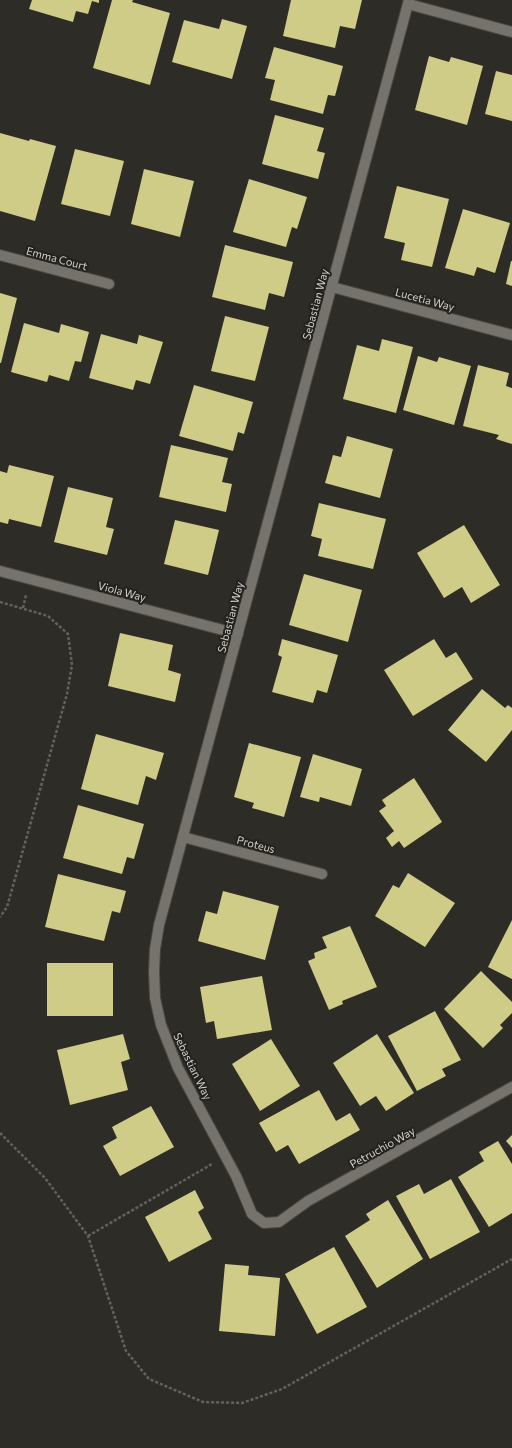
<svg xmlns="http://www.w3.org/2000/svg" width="512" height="1448" font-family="Commissioner,sans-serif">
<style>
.building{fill:#cecc86}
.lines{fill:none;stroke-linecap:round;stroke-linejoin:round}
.minor-casing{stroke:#4b4944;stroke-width:12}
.path{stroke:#64625d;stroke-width:2.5;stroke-dasharray:3 2;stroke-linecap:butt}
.minor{stroke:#76736d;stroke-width:10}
.labels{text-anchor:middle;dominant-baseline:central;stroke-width:4;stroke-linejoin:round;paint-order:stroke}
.street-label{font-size:11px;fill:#d2d1cd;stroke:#24221d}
</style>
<rect width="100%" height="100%" fill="#2e2c26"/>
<g class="building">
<polygon points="32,0 99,0 99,3 92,1 88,14 76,11 73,22 29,9"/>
<polygon points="112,0 133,0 132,2 170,13 150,85 93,68"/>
<polygon points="291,0 362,0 355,29 340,26 335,48 283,36"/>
<polygon points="222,19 247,26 232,79 172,62 184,20 219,29"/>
<polygon points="274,47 343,66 335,96 328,95 323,114 270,100 275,80 265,78"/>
<polygon points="429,56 449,62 451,57 483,66 467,125 415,110"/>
<polygon points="496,71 512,75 512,121 485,114"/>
<polygon points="275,115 324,128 317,151 325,153 318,179 262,164"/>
<polygon points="0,133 29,141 30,139 56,146 35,221 0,211"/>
<polygon points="75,149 124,161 110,216 61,204"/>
<polygon points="144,169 194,181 180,237 131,224"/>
<polygon points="249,179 307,197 297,229 292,227 286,247 233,232"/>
<polygon points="397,186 449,199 432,267 401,260 405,243 384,238"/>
<polygon points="463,209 510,223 495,273 477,267 474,276 445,268"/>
<polygon points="225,245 293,262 284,297 269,293 265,310 212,297"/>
<polygon points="511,261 512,261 512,286 506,284"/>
<polygon points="0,293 17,298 1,363 0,363"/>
<polygon points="225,316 269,327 255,381 211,371"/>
<polygon points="24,323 59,333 61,324 89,332 81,362 75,361 69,381 49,375 47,382 11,372"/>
<polygon points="101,334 137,344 139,335 163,342 150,384 136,380 133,390 89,378"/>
<polygon points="382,339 413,347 396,413 343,399 357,345 379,351"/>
<polygon points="418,356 437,362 439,357 471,366 454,425 403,410"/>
<polygon points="478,365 509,373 506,386 512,388 512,444 496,439 499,435 463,426"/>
<polygon points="194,385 253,402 244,434 238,432 233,451 179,436"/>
<polygon points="347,436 393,449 380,498 325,483 333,455 341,457"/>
<polygon points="171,445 228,458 222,482 232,484 226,512 159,497"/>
<polygon points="9,465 54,476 41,527 9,519 8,524 0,522 0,471 7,473"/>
<polygon points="68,487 113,498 106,527 114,529 107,555 54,542"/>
<polygon points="319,503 386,519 373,569 318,556 322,539 311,536"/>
<polygon points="175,520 219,530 208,575 164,564"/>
<polygon points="464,525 500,585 471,603 462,587 444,598 417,553"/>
<polygon points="304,574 362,590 348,642 289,625"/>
<polygon points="120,633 173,645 168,670 181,674 175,702 108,686"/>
<polygon points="282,639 338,655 327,693 317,690 313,703 272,692 282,657 278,655"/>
<polygon points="434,639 446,658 456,652 473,679 413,716 384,670"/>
<polygon points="482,689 505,708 508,705 512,708 512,730 486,762 448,730"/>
<polygon points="96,734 164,753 156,780 146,776 138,805 81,789"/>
<polygon points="249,743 301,757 284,817 252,808 254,803 234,797"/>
<polygon points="313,754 362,769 351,806 320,797 319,802 300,797"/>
<polygon points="414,778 442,822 404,848 399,841 392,847 386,838 394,831 379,811 386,806 382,800"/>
<polygon points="78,805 144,824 134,859 127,857 122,874 63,858"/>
<polygon points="408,873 455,903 425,947 375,916 393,885 399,888"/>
<polygon points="58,874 126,891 120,913 112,911 104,941 45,927"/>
<polygon points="223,891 279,906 265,960 198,941 206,911 217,914"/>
<polygon points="512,920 512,979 488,967"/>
<polygon points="350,926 377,987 342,1001 343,1004 329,1010 308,961 315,958 314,953 327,948 322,937"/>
<rect x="47" y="963" width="66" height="53"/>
<polygon points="481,971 512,1002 512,1013 500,1025 503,1028 483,1048 444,1009"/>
<polygon points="262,976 272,1030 217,1039 214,1021 206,1023 200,987"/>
<polygon points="435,1011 461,1060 442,1069 446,1076 417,1091 388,1036"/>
<polygon points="123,1034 130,1059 121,1062 128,1090 70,1105 57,1050"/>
<polygon points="377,1034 414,1093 386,1111 376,1096 360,1106 333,1063"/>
<polygon points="271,1039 300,1086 260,1111 232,1064"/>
<polygon points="319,1090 336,1121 350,1113 360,1130 299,1164 288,1145 276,1152 259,1123"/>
<polygon points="151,1106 174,1147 120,1176 103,1146 117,1138 112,1127"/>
<polygon points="512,1135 512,1148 506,1141"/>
<polygon points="498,1141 512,1164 512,1213 489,1227 458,1177 484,1161 479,1152"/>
<polygon points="451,1179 480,1232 430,1259 396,1196 419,1184 424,1194"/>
<polygon points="195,1190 204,1208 198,1212 212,1239 169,1262 145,1217"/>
<polygon points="388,1200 423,1259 377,1288 345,1236 370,1220 366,1214"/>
<polygon points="334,1247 367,1307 317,1334 285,1274"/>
<polygon points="225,1264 249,1266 248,1275 280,1278 275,1336 219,1331"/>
</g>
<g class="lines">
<defs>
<g id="minor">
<polyline points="409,0 159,925 155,949 154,971 155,998 161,1025 178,1068 236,1176 252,1214 264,1223 279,1222 308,1201 512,1087"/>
<polyline points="408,4 512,32"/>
<polyline points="0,255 109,284"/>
<polyline points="332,287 512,335"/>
<polyline points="0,571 238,634"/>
<polyline points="183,837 322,874"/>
</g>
</defs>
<use href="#minor" class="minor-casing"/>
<g class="path">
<polyline points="0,602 48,616 68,634 72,665 67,694 7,907 0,917"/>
<polyline points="23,608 26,595"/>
<polyline points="0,1133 45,1178 88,1236 126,1351 149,1379 203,1402 242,1403 282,1389 512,1259"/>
<polyline points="88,1236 212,1164"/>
</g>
<use href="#minor" class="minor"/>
</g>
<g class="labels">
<g class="street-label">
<text transform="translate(57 258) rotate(15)">Emma Court</text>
<text transform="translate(425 299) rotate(15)">Lucetia Way</text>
<text transform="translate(315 304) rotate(-75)">Sebastian Way</text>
<text transform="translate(122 591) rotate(15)">Viola Way</text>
<text transform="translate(230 617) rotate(-75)">Sebastian Way</text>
<text transform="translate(256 844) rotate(15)">Proteus</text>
<text transform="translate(193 1066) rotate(64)">Sebastian Way</text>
<text transform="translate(382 1147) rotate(-29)">Petruchio Way</text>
</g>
</g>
</svg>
